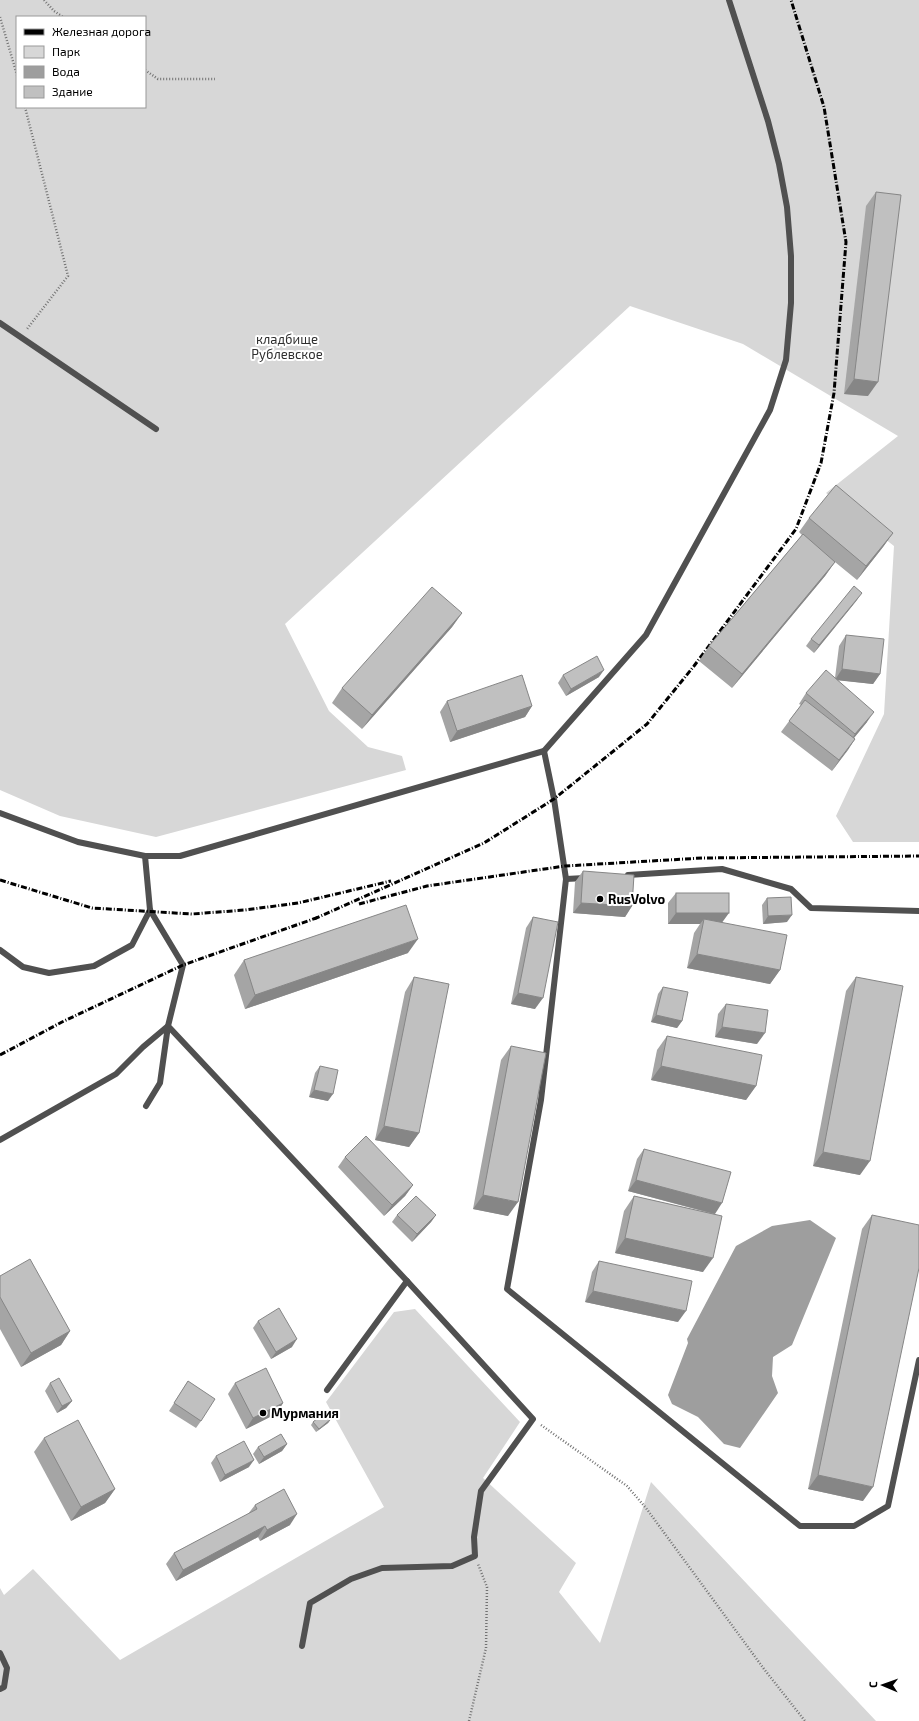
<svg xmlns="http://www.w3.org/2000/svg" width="919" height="1721" font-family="'Exo 2',sans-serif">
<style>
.green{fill:#d7d7d7;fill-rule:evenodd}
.water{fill:#9e9e9e}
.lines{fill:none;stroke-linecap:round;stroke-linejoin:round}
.path{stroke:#727272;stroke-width:2.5;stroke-dasharray:1 2;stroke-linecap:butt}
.lane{stroke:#505050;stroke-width:6}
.rail{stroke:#000;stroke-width:3;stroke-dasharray:6 2 1 2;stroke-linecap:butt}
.wall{fill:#a5a5a5}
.shaded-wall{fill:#868686}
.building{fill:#c0c0c0;stroke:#868686}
.poi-dot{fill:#000;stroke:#fff;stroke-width:1.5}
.labels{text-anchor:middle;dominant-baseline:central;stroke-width:4;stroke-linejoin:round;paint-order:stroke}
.park-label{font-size:13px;fill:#2e2e2e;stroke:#fff}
.poi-label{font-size:13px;font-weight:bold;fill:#000;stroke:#fff;text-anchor:start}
</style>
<rect width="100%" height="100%" fill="#fff"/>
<g class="green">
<path d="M0 0H919V842H853L836 816 884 714 894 546 826 493 898 436 743 344 630 306 285 624 329 711 368 747 402 756 406 770 156 837 60 816 0 790ZM17 17H145V107H17Z"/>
<polygon points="415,1309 520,1422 483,1478 576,1563 559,1592 600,1643 651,1482 876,1721 0,1721 0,1588 4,1595 33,1569 120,1660 384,1507 326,1402 394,1312"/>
</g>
<polygon class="water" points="810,1220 836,1238 792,1345 773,1357 772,1376 778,1393 740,1448 724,1444 698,1417 672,1404 668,1395 688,1343 687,1339 736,1246 772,1226"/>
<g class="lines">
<g class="path">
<polyline points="44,0 54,11 63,17"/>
<polyline points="0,17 17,75"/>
<polyline points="145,70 158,79 215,79"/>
<polyline points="25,107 68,276 27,329"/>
<polyline points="541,1425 627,1486 646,1508 764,1669 805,1721"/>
<polyline points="469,1721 486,1648 487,1587 478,1564"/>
</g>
<g class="lane">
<polyline points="0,323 156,429"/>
<polyline points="544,751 554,799 566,879 541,1100 507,1289 800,1526 854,1526 888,1506 919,1360"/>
<polyline points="0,813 78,842 145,856 180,856 544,751 646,635 770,410 786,360 791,303 791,256 787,207 779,164 768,121 729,0"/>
<polyline points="145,856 150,910 183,965 168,1026 407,1281 533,1419 481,1491 474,1537 475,1556 452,1566 382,1568 351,1579 310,1603 302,1646"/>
<polyline points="628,875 722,869 791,889 811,908 919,911"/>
<polyline points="566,879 585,878"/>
<polyline points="0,950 23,967 49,973 94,966 132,945 150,910"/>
<polyline points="0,1140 116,1074 143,1047 168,1026 160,1083 146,1106"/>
<polyline points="327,1390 407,1281"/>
<polyline points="0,1653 7,1668 4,1687 0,1689"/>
</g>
<g class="rail">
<polyline points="0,880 92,908 192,914 245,910 298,903 391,881"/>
<polyline points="359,904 427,886 565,866 702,858 919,856"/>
<polyline points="314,919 484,843 554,799 647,724 694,666 796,529 821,463 834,393 846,242 824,107 791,0"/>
<polyline points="0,1055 62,1022 183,965 319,917"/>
</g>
</g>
<g class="wall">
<polygon points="876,192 868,396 844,394 866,206"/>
<polygon points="809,518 893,533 883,547 857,580 835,562 825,576 732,688 699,661 709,646 802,535 799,532"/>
<polygon points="857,600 814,653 806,646 811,639"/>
<polygon points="462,613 452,627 362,729 332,703 342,688"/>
<polygon points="846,635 880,674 873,684 838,680 867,722 854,738 855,739 832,771 781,732 801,705 799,704 806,693 835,678 839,646"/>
<polygon points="563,675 599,677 566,696 558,683"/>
<polygon points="447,701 532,706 525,717 450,742 440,712"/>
<polygon points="583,871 632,906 625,917 573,913 575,882"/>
<polygon points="676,893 722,922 780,970 770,984 687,968 694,933 700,924 668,924 668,903"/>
<polygon points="767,898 787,922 763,924 762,905"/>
<polygon points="533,917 535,1009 511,1004 526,928"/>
<polygon points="408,953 245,1009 234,975 244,960"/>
<polygon points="414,977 419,1133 409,1147 375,1140 405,992"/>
<polygon points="856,977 860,1175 813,1166 846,991"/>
<polygon points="663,987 682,1021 677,1028 651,1022 658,994"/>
<polygon points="726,1004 757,1044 715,1037 718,1014"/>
<polygon points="667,1036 756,1086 746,1100 651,1080 657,1050"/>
<polygon points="511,1046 508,1216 473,1209 501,1060"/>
<polygon points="320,1066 328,1101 309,1097 315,1073"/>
<polygon points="644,1149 715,1214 703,1272 615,1253 624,1211 634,1196 713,1214 628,1191 637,1159"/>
<polygon points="345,1157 413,1185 405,1196 384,1216 338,1167"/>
<polygon points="397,1215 436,1215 431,1222 412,1242 392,1222"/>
<polygon points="872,1215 863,1501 808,1489 862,1229"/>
<polygon points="599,1261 678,1322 585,1302 592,1272"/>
<polygon points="0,1276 70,1331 61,1345 21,1367 0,1329"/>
<polygon points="258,1321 292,1347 271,1359 253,1328"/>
<polygon points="188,1381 201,1421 196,1428 169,1411"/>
<polygon points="50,1383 72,1401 66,1408 57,1413 45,1391"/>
<polygon points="235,1383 283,1403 276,1414 246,1429 228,1394"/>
<polygon points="331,1419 328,1423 316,1432 311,1425 313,1422"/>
<polygon points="44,1438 115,1489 105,1503 71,1521 34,1452"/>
<polygon points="287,1444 282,1451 259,1464 253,1454 258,1447"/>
<polygon points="216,1456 249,1467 220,1482 211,1463"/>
<polygon points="255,1505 290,1525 260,1541 258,1537 176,1581 166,1564 174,1553 248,1514"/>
</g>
<g class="shaded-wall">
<polygon points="854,379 878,382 868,396 844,394"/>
<polygon points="893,533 883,547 857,580 866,566"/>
<polygon points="835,562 825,576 732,688 742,674"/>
<polygon points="862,593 857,600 814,653 819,645"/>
<polygon points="462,613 452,627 362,729 372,715"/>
<polygon points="842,669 880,674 873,684 835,680"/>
<polygon points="604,670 599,677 566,696 571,689"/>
<polygon points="532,706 525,717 450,742 457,731"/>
<polygon points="874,712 867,722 848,745 855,734"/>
<polygon points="855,739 848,750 832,771 839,760"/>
<polygon points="581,903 632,906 625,917 573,913"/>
<polygon points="676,913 729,913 721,924 704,919 700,924 668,924"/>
<polygon points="792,915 787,922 763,924 768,916"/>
<polygon points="418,939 408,953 245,1009 255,995"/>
<polygon points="697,954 780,970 770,984 687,968"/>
<polygon points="518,993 543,998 535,1009 511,1004"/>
<polygon points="656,1015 682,1021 677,1028 651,1022"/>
<polygon points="722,1027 765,1033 757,1044 715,1037"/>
<polygon points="661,1066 756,1086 746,1100 651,1080"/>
<polygon points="314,1090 333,1094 328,1101 309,1097"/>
<polygon points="384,1126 419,1133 409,1147 375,1140"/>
<polygon points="823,1152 870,1161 860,1175 813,1166"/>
<polygon points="636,1180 722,1203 715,1214 628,1191"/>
<polygon points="413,1185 405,1196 384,1216 392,1205"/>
<polygon points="483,1195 518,1202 508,1216 473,1209"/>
<polygon points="436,1215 431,1222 412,1242 417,1234"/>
<polygon points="625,1238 713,1258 703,1272 615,1253"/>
<polygon points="593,1291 686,1311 678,1322 585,1302"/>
<polygon points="70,1331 61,1345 21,1367 31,1353"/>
<polygon points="297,1339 292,1347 271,1359 276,1352"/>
<polygon points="72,1401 66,1408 57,1413 62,1406"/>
<polygon points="283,1403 276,1414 246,1429 253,1418"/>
<polygon points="331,1419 328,1423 316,1432 319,1429"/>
<polygon points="287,1444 282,1451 259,1464 264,1457"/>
<polygon points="254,1460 249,1467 220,1482 225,1475"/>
<polygon points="818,1475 873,1487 863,1501 808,1489"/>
<polygon points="115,1489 105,1503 71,1521 81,1507"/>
<polygon points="297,1514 290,1525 260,1541 267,1530"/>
<polygon points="265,1526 258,1537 176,1581 183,1570"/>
</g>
<g class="building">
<polygon points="876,192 901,195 878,382 854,379"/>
<polygon points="836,485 893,533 866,566 809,518"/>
<polygon points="803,534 835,562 742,674 709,646"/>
<polygon points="854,586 862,593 819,645 811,639"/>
<polygon points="432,587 462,613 372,715 342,688"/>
<polygon points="846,635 884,639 880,674 842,669"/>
<polygon points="597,656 604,670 571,689 563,675"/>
<polygon points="826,670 874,712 855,734 806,693"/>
<polygon points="522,675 532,706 457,731 447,701"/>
<polygon points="805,700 855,739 839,760 789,721"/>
<polygon points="583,871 634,875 632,906 581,903"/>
<rect x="676" y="893" width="53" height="20"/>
<polygon points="791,897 792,915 768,916 767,898"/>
<polygon points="406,905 418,939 255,995 244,960"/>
<polygon points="533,917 558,922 543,998 518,993"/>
<polygon points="704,919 787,935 780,970 697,954"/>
<polygon points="414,977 449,984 419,1133 384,1126"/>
<polygon points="856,977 903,986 870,1161 823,1152"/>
<polygon points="663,987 688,992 682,1021 656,1015"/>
<polygon points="726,1004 768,1010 765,1033 722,1027"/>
<polygon points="667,1036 762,1055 756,1086 661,1066"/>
<polygon points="511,1046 546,1053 518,1202 483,1195"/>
<polygon points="320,1066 338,1070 333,1094 314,1090"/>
<polygon points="366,1136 413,1185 392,1205 345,1157"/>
<polygon points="644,1149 731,1172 722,1203 636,1180"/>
<polygon points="416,1196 436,1215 417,1234 397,1215"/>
<polygon points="634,1196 722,1216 713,1258 625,1238"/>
<polygon points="872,1215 919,1225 919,1268 873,1487 818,1475"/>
<polygon points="30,1259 70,1331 31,1353 0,1297 0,1276"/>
<polygon points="599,1261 692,1281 686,1311 593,1291"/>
<polygon points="279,1308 297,1339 276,1352 258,1321"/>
<polygon points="266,1368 283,1403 253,1418 235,1383"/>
<polygon points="59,1378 72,1401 62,1406 50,1383"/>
<polygon points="188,1381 215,1399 201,1421 174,1403"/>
<polygon points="325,1412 331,1419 319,1429 313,1422"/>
<polygon points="78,1420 115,1489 81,1507 44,1438"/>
<polygon points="281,1434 287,1444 264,1457 258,1447"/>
<polygon points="244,1441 254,1460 225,1475 216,1456"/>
<polygon points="284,1489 297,1514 267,1530 265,1526 183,1570 174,1553 257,1509 255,1505"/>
</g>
<g class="poi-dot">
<circle cx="600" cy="899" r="4"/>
<circle cx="263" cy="1413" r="4"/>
</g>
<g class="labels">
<g class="park-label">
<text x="287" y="339">кладбище<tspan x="287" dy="15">Рублевское</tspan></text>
</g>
<g class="poi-label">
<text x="608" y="899">RusVolvo</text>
<text x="271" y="1413">Мурмания</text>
</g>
</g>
<rect x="16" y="16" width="130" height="92" fill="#ffffff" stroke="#999999"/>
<rect x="24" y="29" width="20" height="6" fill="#000000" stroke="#999999"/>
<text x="52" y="36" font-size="12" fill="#000000">Железная дорога</text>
<rect x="24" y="46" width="20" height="12" fill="#d7d7d7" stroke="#999999"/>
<text x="52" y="56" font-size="12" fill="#000000">Парк</text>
<rect x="24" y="66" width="20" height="12" fill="#9e9e9e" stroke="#999999"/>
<text x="52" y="76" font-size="12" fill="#000000">Вода</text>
<rect x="24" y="86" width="20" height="12" fill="#c0c0c0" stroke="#999999"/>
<text x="52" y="96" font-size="12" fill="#000000">Здание</text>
<g transform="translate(883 1685) rotate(272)" stroke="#ffffff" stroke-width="3" paint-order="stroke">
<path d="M0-3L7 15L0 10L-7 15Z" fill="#000000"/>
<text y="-6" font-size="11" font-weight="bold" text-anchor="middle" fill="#000000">С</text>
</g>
</svg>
